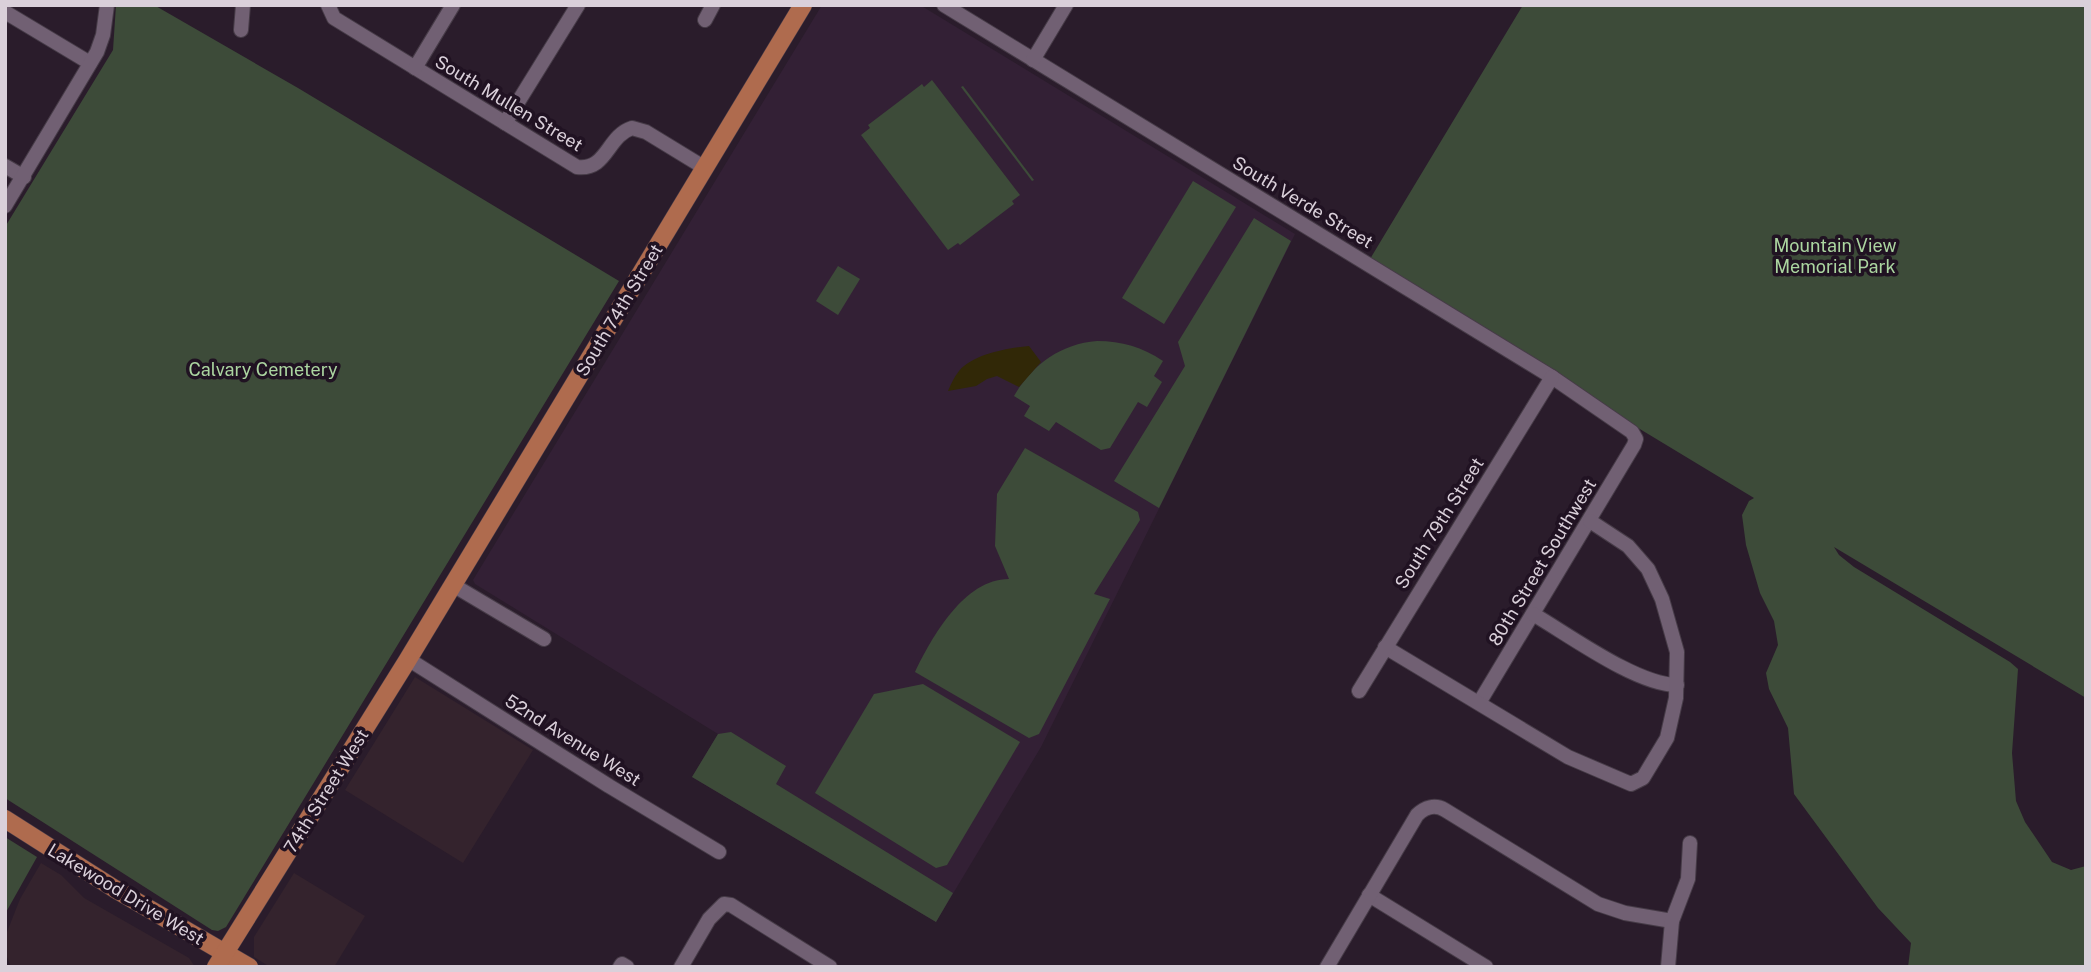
<svg xmlns="http://www.w3.org/2000/svg" width="2091" height="972" font-family="'Public Sans',sans-serif">
<style>
.commercial{fill:#34232d}
.built{fill:#332035}
.green{fill:#3d4b39}
.sand{fill:#312807}
.lines{fill:none;stroke-linecap:round;stroke-linejoin:round}
.minor-casing{stroke:#463b47;stroke-width:16}
.major-casing{stroke:#463b47;stroke-width:19}
.minor{stroke:#716073;stroke-width:14}
.major{stroke:#af6b4e;stroke-width:18}
.labels{text-anchor:middle;dominant-baseline:central;stroke-width:7;stroke-linejoin:round;paint-order:stroke}
.street-label{font-size:18px;fill:#dad0da;stroke:#201222}
.park-label{font-size:18px;fill:#abd5a0;stroke:#201222}
</style>
<rect width="100%" height="100%" fill="#2a1c2b"/>
<g class="commercial">
<polygon points="415,677 533,750 463,863 345,790"/>
<polygon points="41,863 61,875 84,898 189,958 195,967 11,967 5,952 5,937 20,899"/>
<polygon points="294,873 365,916 334,967 270,967 254,957 254,937"/>
</g>
<polygon class="built" points="822,5 920,5 1295,234 1041,747 936,922 692,777 718,734 475,584 473,580"/>
<g class="green">
<polygon points="116,5 154,5 298,88 619,281 226,927 218,931 212,930 5,798 5,227 113,50"/>
<polygon points="1523,5 2086,5 2086,698 1834,547 1839,555 1854,567 2010,662 2018,669 2012,753 2016,801 2025,822 2052,862 2071,870 2086,866 2086,967 1908,967 1911,943 1878,908 1794,794 1788,728 1769,689 1766,673 1778,645 1774,621 1760,593 1746,545 1742,515 1749,501 1754,498 1367,264"/>
<polygon points="932,80 1020,195 1012,201 1014,204 960,245 958,243 948,250 861,135 870,128 868,125 922,84 924,87"/>
<polygon points="963,86 1034,180 1032,181 961,87"/>
<polygon points="1193,181 1236,207 1164,324 1122,298"/>
<polygon points="1254,218 1291,241 1159,508 1114,481 1185,366 1178,342"/>
<polygon points="838,266 860,279 838,315 816,301"/>
<path d="M1097 341C1122 341 1142 347 1163 361L1154 376 1162 382 1147 407 1138 402 1110 448 1101 450 1056 422 1049 431 1024 416 1030 406 1014 396C1032 365 1060 344 1097 341Z"/>
<path d="M1025 448 1138 512 1140 520 1094 594 1110 599 1039 734 1029 738 915 672C932 637 964 579 1009 579L995 546 997 494Z"/>
<polygon points="923,684 1020,742 947,865 936,868 815,793 874,694"/>
<polygon points="731,732 786,766 776,784 953,893 936,922 692,777 718,734"/>
<polygon points="5,837 37,857 5,914"/>
</g>
<path class="sand" d="M1029 346 1041 362 1019 387 997 376 987 379 976 386 948 391C951 384 954 377 959 371 973 354 1008 348 1029 346Z"/>
<g class="lines">
<defs>
<g id="minor">
<path d="M328 5 334 18 577 167C607 171 607 136 632 128L646 132 705 168"/>
<polyline points="944,5 1552,377 1632,432 1636,439 1634,445 1479,703"/>
<polyline points="5,12 90,63"/>
<polyline points="705,20 713,5"/>
<polyline points="241,30 243,5"/>
<polyline points="1033,60 1066,5"/>
<polyline points="415,68 453,5"/>
<polyline points="505,123 578,5"/>
<polyline points="5,166 24,177"/>
<polyline points="5,206 97,52 103,35 107,5"/>
<polyline points="453,585 544,639"/>
<path d="M1533 614C1569 635 1637 685 1677 685"/>
<polyline points="1385,647 1568,757 1631,784 1643,778 1667,738 1676,698 1677,652 1662,599 1648,569 1628,546 1590,521"/>
<polyline points="408,659 609,786 719,852"/>
<polyline points="1359,691 1552,377"/>
<polyline points="1369,895 1486,967"/>
<polyline points="620,967 622,964 627,967"/>
<polyline points="681,967 709,919 724,904 731,905 830,967"/>
<path d="M1327 967 1417 815C1425 807 1435 804 1445 810L1598 904 1625 913 1672 921"/>
<polyline points="1668,967 1672,921 1688,879 1690,843"/>
</g>
<g id="major">
<polyline points="5,819 115,889 249,967"/>
<polyline points="216,967 407,661 803,5"/>
</g>
</defs>
<use href="#minor" class="minor-casing"/>
<use href="#major" class="major-casing"/>
<use href="#minor" class="minor"/>
<use href="#major" class="major"/>
</g>
<g class="labels">
<g class="street-label">
<text transform="translate(509 103) rotate(31)">South Mullen Street</text>
<text transform="translate(1303 202) rotate(31)">South Verde Street</text>
<text transform="translate(619 310) rotate(-59)">South 74th Street</text>
<text transform="translate(1439 523) rotate(-58)">South 79th Street</text>
<text transform="translate(1542 562) rotate(-59)">80th Street Southwest</text>
<text transform="translate(573 740) rotate(32)">52nd Avenue West</text>
<text transform="translate(326 791) rotate(-58)">74th Street West</text>
<text transform="translate(126 894) rotate(31)">Lakewood Drive West</text>
</g>
<g class="park-label">
<text x="1835" y="245">Mountain View<tspan x="1835" dy="21">Memorial Park</tspan></text>
<text x="263" y="369">Calvary Cemetery</text>
</g>
</g>
<rect width="2091" height="972" fill="none" stroke="#dad0da" stroke-width="14"/>
</svg>
